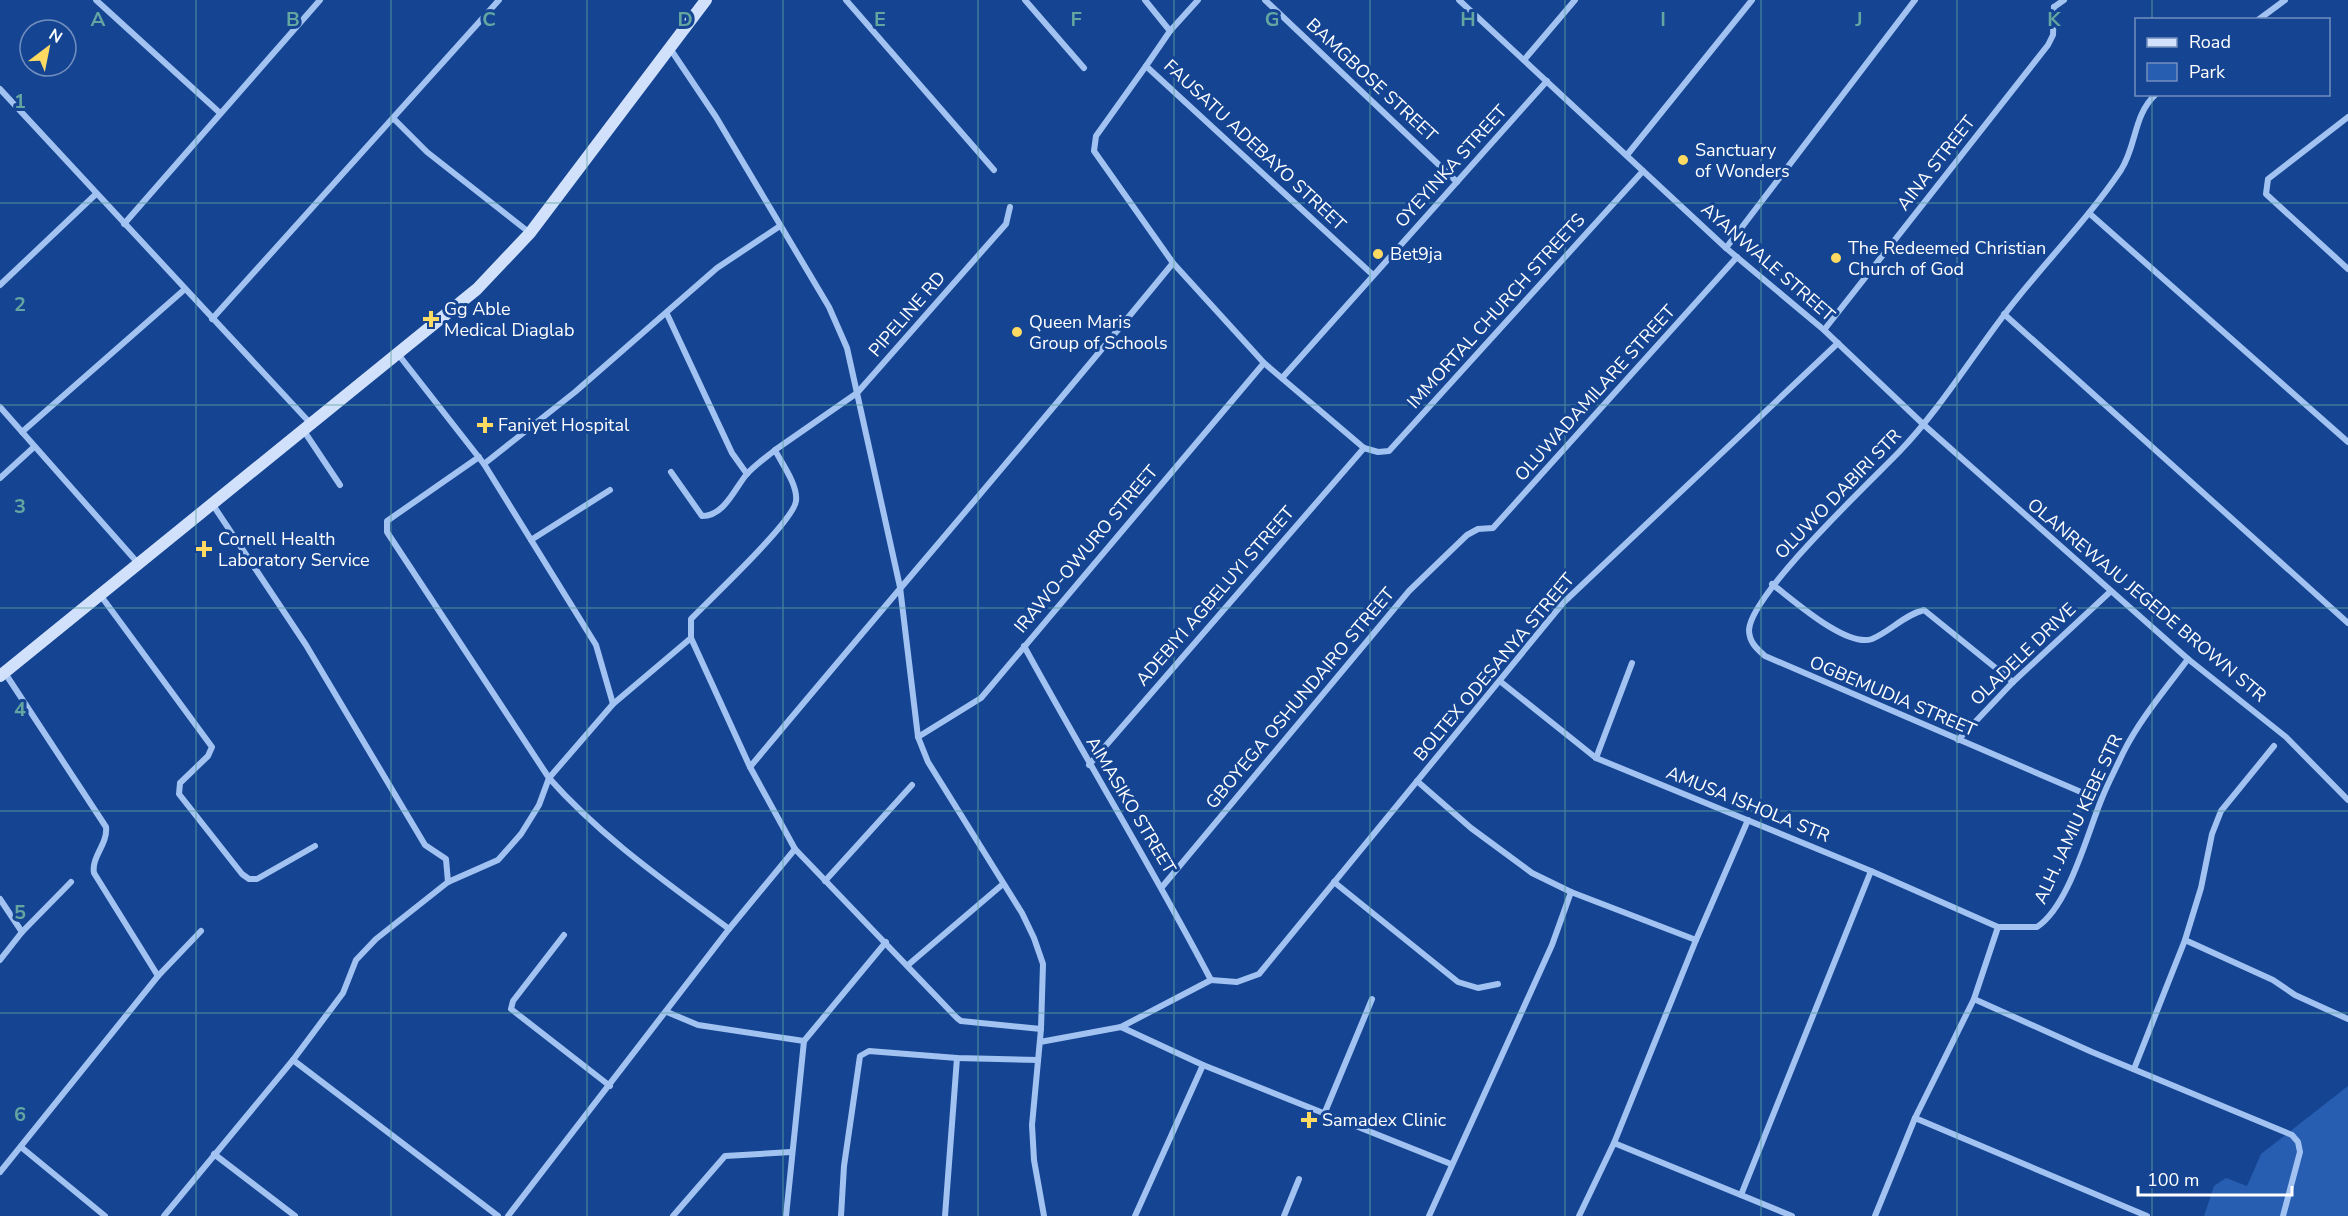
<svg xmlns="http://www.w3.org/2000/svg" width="2348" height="1216" font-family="'Nunito Sans',sans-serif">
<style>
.green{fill:#275eb1}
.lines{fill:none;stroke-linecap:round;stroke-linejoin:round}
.street{stroke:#a2c2f1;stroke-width:6}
.secondary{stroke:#d1e1fc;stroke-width:12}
.grid{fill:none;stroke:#63a6a1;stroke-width:1.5;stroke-opacity:0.55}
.poi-dot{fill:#ffda62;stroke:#154592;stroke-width:2}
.labels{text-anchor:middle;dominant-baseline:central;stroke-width:6;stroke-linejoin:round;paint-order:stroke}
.street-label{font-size:18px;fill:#fff;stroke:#154592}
.poi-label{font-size:18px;fill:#fff;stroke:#154592;text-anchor:start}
.grid-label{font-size:20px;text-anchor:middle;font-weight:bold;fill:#63a6a1;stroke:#154592;stroke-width:6;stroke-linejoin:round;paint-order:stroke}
</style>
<rect width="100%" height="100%" fill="#154592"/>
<polygon class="green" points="2348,1086 2348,1216 2204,1216 2214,1186 2226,1178 2247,1186 2261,1154"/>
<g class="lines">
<g class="street">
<polyline points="96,0 220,113"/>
<polyline points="846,0 994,170"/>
<polyline points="1025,0 1084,68"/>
<polyline points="1145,0 1170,31"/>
<polyline points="1198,0 1170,31 1146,66 1373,275"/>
<polyline points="1265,0 1457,182"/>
<polyline points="1459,0 1726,248 1824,330 1924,425 2188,659 2286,737 2348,800"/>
<polyline points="2054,7 2064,0"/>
<polyline points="2258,20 2285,0"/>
<polyline points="669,47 716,117 829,307 847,348 900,587 918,737 928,762 1022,913 1034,938 1043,964 1041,1029 1032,1125 1034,1160 1044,1216"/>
<polyline points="1524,60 1575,0"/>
<polyline points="1146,66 1096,136 1094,151 1173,263 1264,363 1364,448 1378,452 1389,451 1643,171"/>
<polyline points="0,89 311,424"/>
<polyline points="2348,117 2268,179 2266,194 2348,269"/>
<polyline points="394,119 427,152 530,233"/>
<polyline points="1627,155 1752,0"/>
<polyline points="2089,213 2348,442"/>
<polyline points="124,224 320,0"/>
<polyline points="1726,248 1915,0"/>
<polyline points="0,285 96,194"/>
<polyline points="667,314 732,453 747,474"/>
<polyline points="2004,314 2348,623"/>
<polyline points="212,319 499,0"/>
<polyline points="1824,330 2048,45 2053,35 2054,7"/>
<polyline points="398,354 484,464 596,645 613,704"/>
<polyline points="1282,378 1547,81"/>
<polyline points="0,407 137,562"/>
<polyline points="304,431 340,485"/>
<polyline points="22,432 185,289"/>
<path d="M479 457 387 521V532L549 778C601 837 666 882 729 929"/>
<polyline points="484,464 575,392 717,268 780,226"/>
<path d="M671 472 702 516C724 516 734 490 746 475 754 466 765 458 775 450"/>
<polyline points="0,478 34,447"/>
<polyline points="213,505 306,645 425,845 446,859 448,882"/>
<polyline points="531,540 610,490"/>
<path d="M1772 584C1792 599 1846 648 1872 639 1891 631 1904 615 1924 610L2013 682"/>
<polyline points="101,596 212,747 208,756 180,783 179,794 242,874 249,879 257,879 315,846"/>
<polyline points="691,638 750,767 795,849 957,1018 961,1021 1041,1029"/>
<path d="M1024 646C1085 758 1152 867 1211 980"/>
<path d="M5 673 106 827C108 844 91 857 94 873L158 976"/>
<path d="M1501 682 1596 758 1871 871 1998 927H2037C2069 906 2087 834 2102 798 2108 783 2116 768 2123 753 2140 719 2165 690 2188 659"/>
<polyline points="918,737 981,698 1264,363"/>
<polyline points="1958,740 2013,682 2111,591"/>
<polyline points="1596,758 1632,663"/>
<polyline points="1089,765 1364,448"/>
<path d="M750 767C890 599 1034 433 1173 263"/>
<polyline points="1417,781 1471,828 1532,873 1571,892"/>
<path d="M2088 795 1765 656C1757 649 1749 642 1749 630 1751 594 1869 483 1899 452 1939 410 1969 361 2004 315 2041 266 2086 222 2121 170 2137 145 2133 115 2156 94"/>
<polyline points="825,881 912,785"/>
<polyline points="1334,882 1458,982 1478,988 1498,984"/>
<polyline points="1162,887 1409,591 1467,535 1478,529 1493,528 1737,257"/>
<polyline points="0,899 22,932"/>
<polyline points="1998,927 1974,999 1915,1118 2147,1216"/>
<polyline points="564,935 513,1001 511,1009 610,1086"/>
<polyline points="1696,940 1748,820"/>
<polyline points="2185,940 2273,980 2295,995 2348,1019"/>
<polyline points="0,960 22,932 71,882"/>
<polyline points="908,965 1003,884"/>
<polyline points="1211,980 1237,982 1259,974 1563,603 1838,343"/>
<polyline points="1974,999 2092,1052 2292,1135 2298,1142 2300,1152 2283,1216"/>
<polyline points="667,1012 698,1025 804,1041 886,942"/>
<polyline points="1121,1027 1211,980"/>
<polyline points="1040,1042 1121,1027 1203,1065 1451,1164"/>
<polyline points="293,1060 498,1216"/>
<polyline points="2134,1069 2185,940 2201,888 2212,834 2221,811 2274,746"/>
<polyline points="1325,1112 1372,999"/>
<polyline points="21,1147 105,1216"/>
<polyline points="214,1154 295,1216"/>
<polyline points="0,1172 158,976 201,931"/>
<polyline points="1741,1195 1871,871"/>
<path d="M164 1216 293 1060 343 993 356 960 376 939 448 882 498 860 521 834 539 805 549 778 613 704 691 638V619C709 600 794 521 796 501 798 485 782 464 775 450L857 393 1006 224 1010 207"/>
<polyline points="508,1216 729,929 795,849"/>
<polyline points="673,1216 725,1156 791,1152"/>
<polyline points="786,1216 804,1041"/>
<polyline points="841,1216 844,1166 860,1056 869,1051 957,1058 1038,1060"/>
<polyline points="945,1216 957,1058"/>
<polyline points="1135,1216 1203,1065"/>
<polyline points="1284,1216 1299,1179"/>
<polyline points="1429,1216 1552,945 1571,892 1696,940 1614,1143"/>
<polyline points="1579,1216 1614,1143 1792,1216"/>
<polyline points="1875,1216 1915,1118"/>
</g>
<polyline class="secondary" points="0,676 477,289 530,233 706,0"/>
</g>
<path class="grid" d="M196 0V1216M391 0V1216M587 0V1216M783 0V1216M978 0V1216M1174 0V1216M1370 0V1216M1565 0V1216M1761 0V1216M1957 0V1216M2152 0V20M2152 94V1216M0 203H2348M0 405H2348M0 608H2348M0 811H2348M0 1013H2348"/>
<g class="poi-dot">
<circle cx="1683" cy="160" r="6"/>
<circle cx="1378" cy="254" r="6"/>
<circle cx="1836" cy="258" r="6"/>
<path d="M428 310h6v6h6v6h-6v6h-6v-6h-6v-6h6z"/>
<circle cx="1017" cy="332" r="6"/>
<path d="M482 416h6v6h6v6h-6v6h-6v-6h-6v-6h6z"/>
<path d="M201 540h6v6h6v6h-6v6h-6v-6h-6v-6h6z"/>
<path d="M1306 1111h6v6h6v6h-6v6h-6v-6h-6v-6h6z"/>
</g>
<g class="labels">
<g class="street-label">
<text transform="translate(1372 80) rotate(43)">BAMGBOSE STREET</text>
<text transform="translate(1255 145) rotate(43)">FAUSATU ADEBAYO STREET</text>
<text transform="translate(1936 163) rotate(-52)">AINA STREET</text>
<text transform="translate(1451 166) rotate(-48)">OYEYINKA STREET</text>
<text transform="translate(1768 262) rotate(41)">AYANWALE STREET</text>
<text transform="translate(1496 311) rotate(-48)">IMMORTAL CHURCH STREETS</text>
<text transform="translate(907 314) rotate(-49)">PIPELINE RD</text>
<text transform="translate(1595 393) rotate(-48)">OLUWADAMILARE STREET</text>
<text transform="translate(1838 494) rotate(-46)">OLUWO DABIRI STR</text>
<text transform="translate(1086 549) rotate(-50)">IRAWO-OWURO STREET</text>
<text transform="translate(1215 596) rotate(-49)">ADEBIYI AGBELUYI STREET</text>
<text transform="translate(2147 600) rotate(40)">OLANREWAJU JEGEDE BROWN STR</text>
<text transform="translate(2023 654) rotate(-44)">OLADELE DRIVE</text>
<text transform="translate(1494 667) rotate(-50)">BOLTEX ODESANYA STREET</text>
<text transform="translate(1893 696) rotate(23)">OGBEMUDIA STREET</text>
<text transform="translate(1300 698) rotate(-50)">GBOYEGA OSHUNDAIRO STREET</text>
<text transform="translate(1748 804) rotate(22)">AMUSA ISHOLA STR</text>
<text transform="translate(1131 805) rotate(59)">AIMASIKO STREET</text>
<text transform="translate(2078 819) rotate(-65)">ALH. JAMIU KEBE STR</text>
</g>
<g class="poi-label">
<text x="1695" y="150">Sanctuary<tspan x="1695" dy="21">of Wonders</tspan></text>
<text x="1848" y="248">The Redeemed Christian<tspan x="1848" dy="21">Church of God</tspan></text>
<text x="1390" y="254">Bet9ja</text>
<text x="444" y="309">Gg Able<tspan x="444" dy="21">Medical Diaglab</tspan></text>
<text x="1029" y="322">Queen Maris<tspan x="1029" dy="21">Group of Schools</tspan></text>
<text x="498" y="425">Faniyet Hospital</text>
<text x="218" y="539">Cornell Health<tspan x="218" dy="21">Laboratory Service</tspan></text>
<text x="1322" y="1120">Samadex Clinic</text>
</g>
</g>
<g class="grid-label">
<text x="98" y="26">A</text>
<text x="293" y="26">B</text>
<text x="489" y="26">C</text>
<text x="685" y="26">D</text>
<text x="880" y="26">E</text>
<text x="1076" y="26">F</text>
<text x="1272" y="26">G</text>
<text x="1468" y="26">H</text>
<text x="1663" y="26">I</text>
<text x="1859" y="26">J</text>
<text x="2054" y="26">K</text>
<text x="20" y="108">1</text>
<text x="20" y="311">2</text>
<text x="20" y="513">3</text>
<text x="20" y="716">4</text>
<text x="20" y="919">5</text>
<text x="20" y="1121">6</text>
</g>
<rect x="2135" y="18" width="195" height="78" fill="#154592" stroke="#738fbe" stroke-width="1.5"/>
<rect x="2147" y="38" width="30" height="9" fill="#d1e1fc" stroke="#738fbe" stroke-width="1.5"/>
<text x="2189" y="48" font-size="18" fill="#ffffff">Road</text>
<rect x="2147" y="63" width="30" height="18" fill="#275eb1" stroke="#738fbe" stroke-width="1.5"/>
<text x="2189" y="78" font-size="18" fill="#ffffff">Park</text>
<g transform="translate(48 48) rotate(32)"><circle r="28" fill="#154592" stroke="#738fbe" stroke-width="1.5"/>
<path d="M0-4.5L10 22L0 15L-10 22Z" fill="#ffda62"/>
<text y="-9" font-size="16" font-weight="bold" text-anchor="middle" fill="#ffffff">N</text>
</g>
<path d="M2138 1186v9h154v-9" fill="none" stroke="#ffffff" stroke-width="3"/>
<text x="2147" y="1186" font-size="18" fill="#ffffff" stroke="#154592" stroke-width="4.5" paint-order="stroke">100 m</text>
</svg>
